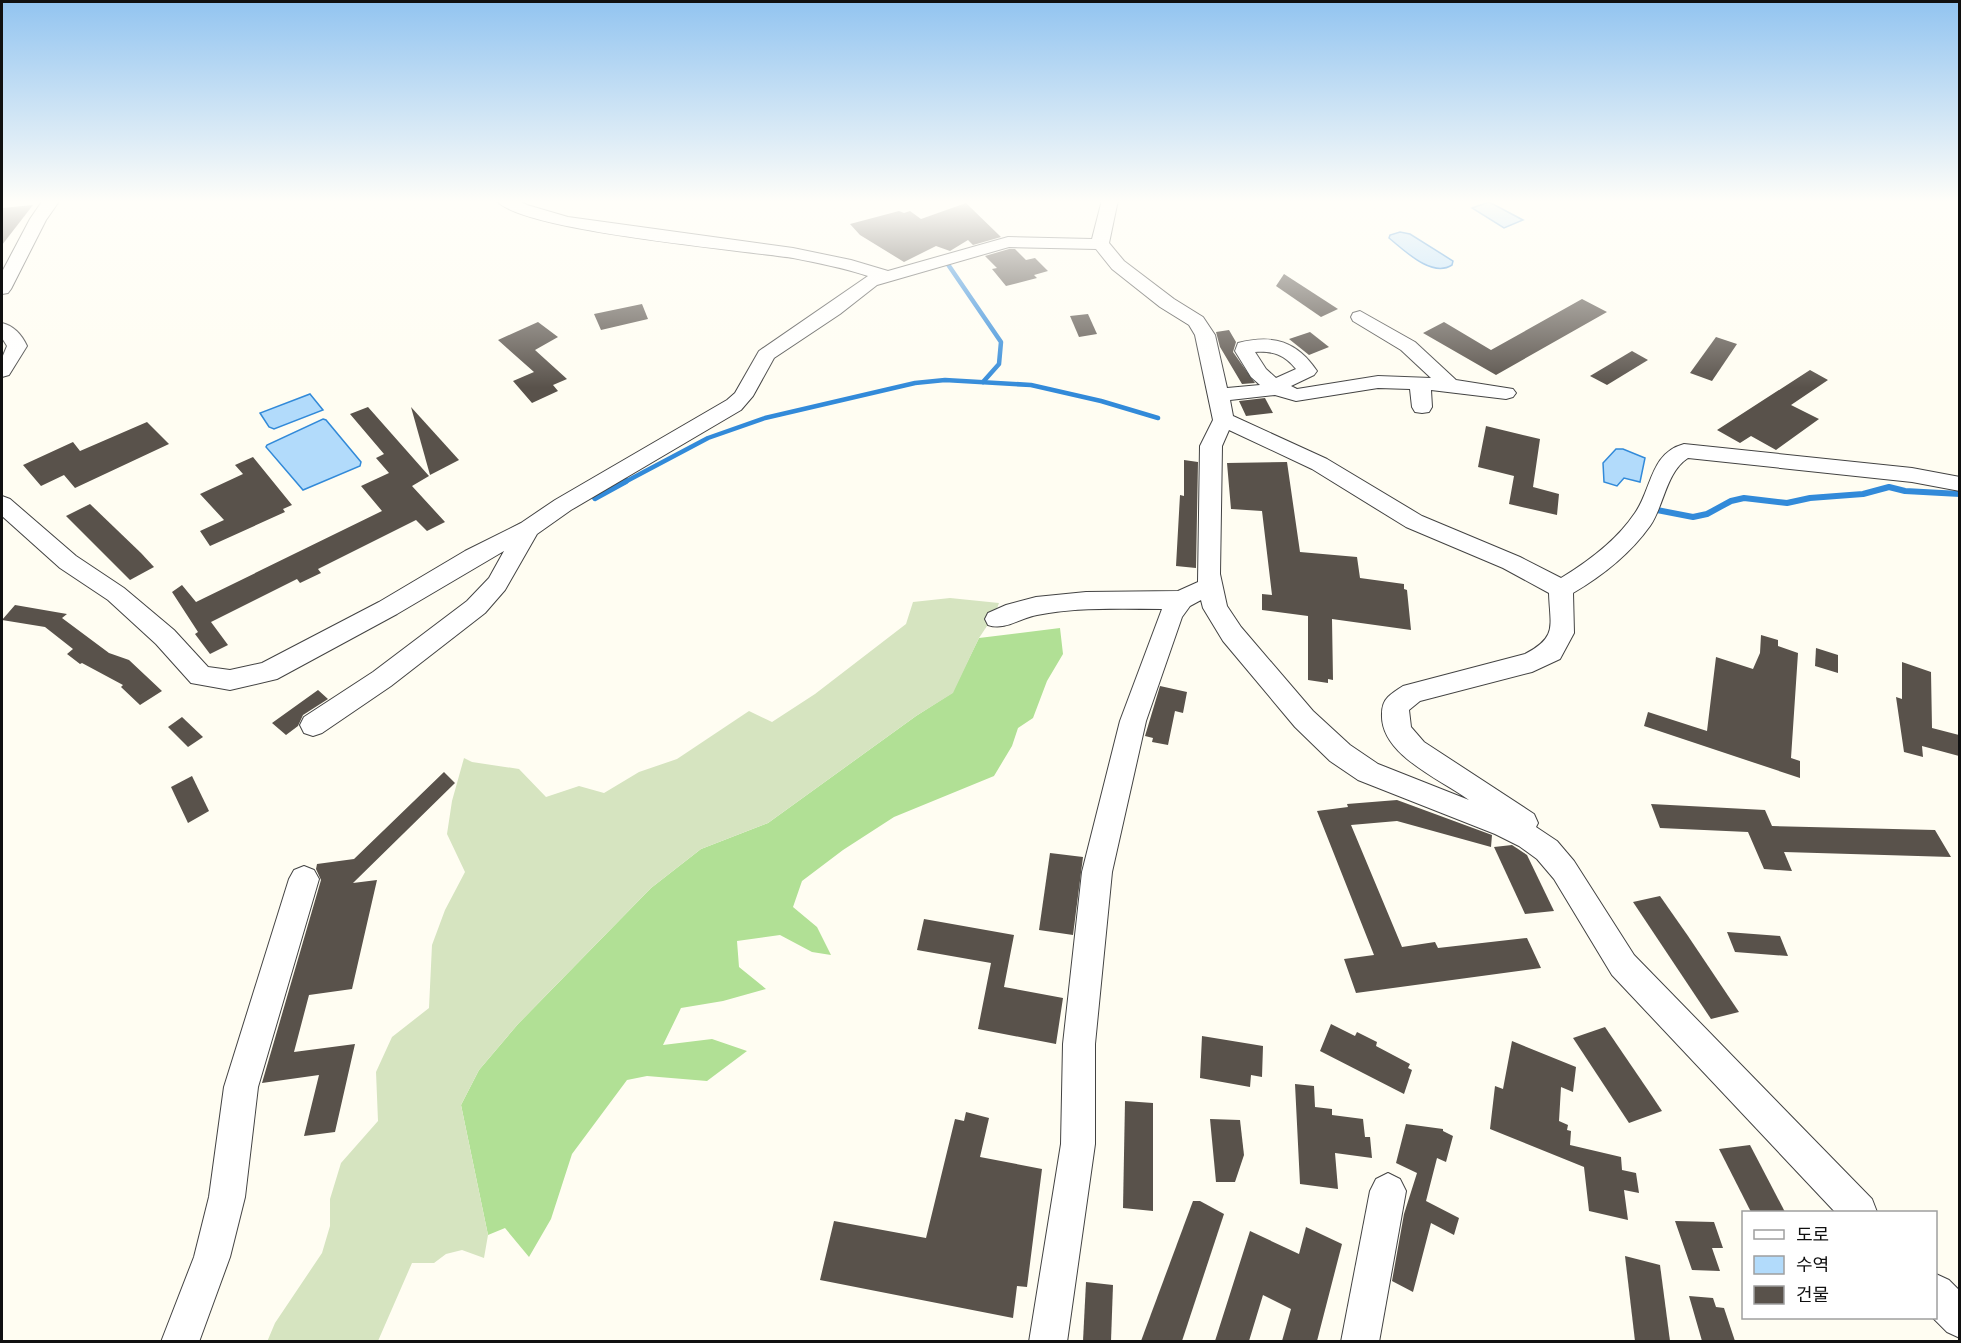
<svg xmlns="http://www.w3.org/2000/svg" width="1961" height="1343" font-family="'Zilla Slab','Noto Sans KR',serif">
<style>
.forest{fill:#b1e095}
.cemetery{fill:#d6e4c0}
.water{fill:#b2dbfb;stroke:#328ad9;stroke-width:1.5}
.lines{fill:none;stroke-linecap:round;stroke-linejoin:round}
.stream-far1{stroke:#328ad9;stroke-width:4.5}
.stream{stroke:#328ad9;stroke-width:6}
.building{fill:#59524b}
.minor-casing{stroke:#434343;stroke-width:2}
.minor{fill:#fff;fill-rule:evenodd}
</style>
<rect width="100%" height="100%" fill="#fffdf2"/>
<polygon class="forest" points="1060,628 1063,654 1047,681 1033,718 1018,728 1012,746 994,776 894,817 843,850 802,881 793,907 817,927 831,955 812,952 780,935 737,941 739,967 766,989 723,1001 681,1008 663,1045 712,1039 747,1051 707,1081 647,1076 627,1080 572,1154 551,1219 529,1257 505,1228 488,1235 461,1105 479,1070 518,1024 651,888 701,849 768,823 916,716 952,693 979,638"/>
<polygon class="cemetery" points="950,598 999,603 995,614 979,638 953,693 916,716 768,823 701,849 651,888 518,1024 479,1070 461,1105 488,1235 484,1258 462,1250 446,1254 434,1263 412,1263 378,1341 267,1342 275,1323 322,1253 330,1226 330,1199 341,1163 378,1121 376,1072 392,1037 429,1008 432,945 445,910 465,872 447,834 452,801 464,758 472,762 519,769 546,797 579,786 604,793 639,772 677,759 749,711 772,722 815,694 906,624 913,602"/>
<g class="water">
<polygon points="1489,202 1523,220 1504,228 1472,208"/>
<path d="M1400 232 1410 234 1453 261 1452 265C1432 278 1405 251 1389 238L1390 235Z"/>
<polygon points="310,394 323,410 274,429 269,427 260,413"/>
<polygon points="323,419 326,420 361,462 360,466 303,490 266,447 267,445"/>
<polygon points="1616,449 1623,449 1645,458 1640,482 1624,478 1617,486 1604,482 1603,463"/>
</g>
<g class="lines">
<g class="stream-far1">
<polyline points="947,263 1001,342 999,364 983,382"/>
<polyline points="623,483 708,438 765,418 915,383 945,380 1031,385 1101,401 1158,418"/>
</g>
<g class="stream">
<polyline points="595,498 626,481"/>
<polyline points="1657,510 1693,517 1707,514 1731,501 1744,498 1787,503 1810,498 1863,494 1889,487 1905,491 1960,494"/>
</g>
</g>
<g class="building">
<polygon points="966,203 1001,237 973,245 968,240 950,251 936,246 904,262 860,235 850,224 899,211 904,213 910,211 921,219"/>
<polygon points="33,205 2,245 2,208"/>
<polygon points="1009,249 1015,249 1026,260 1035,258 1048,271 1034,275 1037,278 1006,286 992,269 997,268 985,256"/>
<polygon points="1284,274 1338,309 1321,317 1276,286"/>
<polygon points="1582,299 1607,312 1496,375 1423,333 1444,322 1491,350"/>
<polygon points="642,304 648,319 601,330 594,314"/>
<polygon points="1088,314 1097,334 1079,337 1070,316"/>
<polygon points="538,322 558,337 535,350 567,379 553,385 558,391 532,403 513,381 534,372 498,340"/>
<polygon points="1229,330 1236,342 1233,352 1255,383 1242,384 1220,347 1216,332"/>
<polygon points="1310,332 1329,347 1309,355 1289,339"/>
<polygon points="1716,337 1737,344 1712,381 1690,373"/>
<polygon points="1632,351 1648,360 1607,385 1590,376"/>
<polygon points="1810,370 1828,380 1791,405 1819,419 1776,450 1751,436 1740,443 1717,430"/>
<polygon points="1265,398 1273,413 1246,416 1239,401"/>
<polygon points="368,407 429,476 412,486 445,522 427,531 416,520 318,569 321,573 300,583 297,579 211,622 228,645 210,654 195,634 198,632 172,592 182,585 196,602 382,511 361,486 389,473 376,458 384,454 350,414"/>
<polygon points="411,407 459,460 430,475"/>
<polygon points="147,422 169,444 75,488 64,475 41,486 23,465 73,442 80,451"/>
<polygon points="1486,426 1540,439 1533,487 1559,494 1557,515 1509,504 1514,476 1478,467"/>
<polygon points="253,457 292,505 283,509 285,512 210,546 200,531 224,520 200,494 243,474 235,465"/>
<polygon points="1184,460 1198,462 1196,568 1176,566 1180,495 1184,496"/>
<polygon points="1287,462 1300,552 1357,557 1360,578 1404,584 1404,589 1407,590 1411,630 1332,619 1333,680 1328,679 1328,683 1308,680 1308,616 1262,610 1262,594 1272,595 1262,511 1231,509 1227,463"/>
<polygon points="90,504 141,553 154,567 130,580 66,516"/>
<polygon points="15,605 67,614 62,618 109,653 129,660 162,691 140,705 121,687 123,685 82,663 80,664 67,654 73,649 45,627 2,620"/>
<polygon points="1761,635 1778,640 1778,646 1798,653 1791,758 1800,761 1800,778 1644,726 1648,712 1707,731 1716,657 1753,669 1760,653"/>
<polygon points="1816,648 1838,655 1838,673 1815,666"/>
<polygon points="1902,662 1931,672 1932,728 1959,735 1959,756 1922,746 1923,757 1904,752 1896,697 1902,699"/>
<polygon points="1160,686 1187,692 1183,713 1175,711 1168,745 1152,742 1153,738 1145,736"/>
<polygon points="318,690 328,699 303,715 298,726 286,735 272,723"/>
<polygon points="182,717 203,737 188,747 168,727"/>
<polygon points="444,772 455,783 353,883 377,880 352,989 309,995 294,1052 355,1044 335,1132 304,1136 319,1075 262,1083 321,880 316,869 317,864 354,859"/>
<polygon points="192,776 209,811 188,823 171,787"/>
<polygon points="1397,800 1492,835 1491,847 1397,821 1351,825 1402,947 1435,942 1438,948 1527,938 1541,968 1356,993 1344,959 1374,955 1317,811 1348,807 1347,804"/>
<polygon points="1651,804 1765,810 1772,826 1935,830 1951,857 1784,852 1792,871 1764,869 1748,832 1660,828"/>
<polygon points="1512,845 1527,855 1554,911 1525,914 1494,847"/>
<polygon points="1050,853 1083,857 1073,935 1039,930"/>
<polygon points="1660,896 1688,936 1739,1012 1711,1019 1633,902"/>
<polygon points="924,919 1014,935 1004,987 1063,998 1056,1044 978,1029 991,963 917,950"/>
<polygon points="1727,932 1780,936 1788,956 1735,952"/>
<polygon points="1331,1024 1355,1036 1357,1032 1377,1042 1376,1046 1410,1064 1408,1068 1412,1070 1404,1094 1320,1051"/>
<polygon points="1605,1027 1652,1096 1662,1111 1629,1123 1573,1038"/>
<polygon points="1202,1036 1263,1046 1262,1077 1251,1075 1250,1087 1200,1078"/>
<polygon points="1512,1041 1576,1067 1573,1092 1561,1087 1559,1121 1568,1125 1567,1130 1571,1131 1570,1145 1621,1157 1622,1170 1636,1173 1639,1193 1624,1190 1628,1220 1589,1211 1584,1167 1490,1129 1495,1086 1503,1089"/>
<polygon points="1295,1084 1314,1086 1315,1107 1332,1109 1332,1115 1363,1119 1365,1137 1370,1137 1372,1158 1335,1153 1338,1189 1300,1184"/>
<polygon points="1125,1101 1153,1103 1153,1211 1123,1208"/>
<polygon points="966,1112 989,1118 980,1157 1042,1169 1027,1287 1017,1286 1013,1318 820,1280 834,1221 926,1238 955,1119 964,1121"/>
<polygon points="1210,1119 1240,1120 1244,1155 1235,1182 1216,1182"/>
<polygon points="1406,1124 1443,1129 1443,1131 1453,1136 1446,1162 1437,1158 1426,1201 1459,1218 1454,1235 1431,1223 1413,1292 1392,1281 1404,1214 1417,1173 1396,1163"/>
<polygon points="1750,1145 1785,1212 1751,1212 1719,1149"/>
<polygon points="1193,1201 1200,1201 1224,1214 1182,1341 1141,1341"/>
<polygon points="1675,1221 1714,1222 1723,1248 1712,1248 1720,1271 1692,1270"/>
<polygon points="1306,1227 1342,1244 1317,1341 1282,1341 1291,1309 1263,1295 1249,1341 1215,1341 1250,1231 1299,1254"/>
<polygon points="1625,1256 1660,1265 1670,1341 1635,1341"/>
<polygon points="1086,1282 1113,1285 1111,1341 1083,1341"/>
<polygon points="1689,1296 1713,1298 1716,1307 1724,1308 1735,1341 1702,1341"/>
</g>
<g class="lines">
<defs>
<g id="minor">
<polygon points="43,200 60,200 46,220 11,289 8,293 2,294 2,272 30,219"/>
<path d="M496 200H517L527 205 568 217 793 248 851 260 888 271 1008 237 1092 239 1102 200H1118L1109 243 1124 261 1174 299 1203 317 1215 335 1227 388 1260 385 1251 377 1235 351 1238 343C1273 334 1297 341 1317 371L1314 375 1291 386 1297 389 1378 376 1431 378 1401 350 1353 321 1351 317 1353 313 1360 311 1415 342 1456 380 1513 389 1516 393 1513 397 1506 399 1431 390 1432 407 1429 412 1422 413 1415 412 1412 407 1410 389 1378 388 1296 401 1275 395 1230 400 1233 416 1327 459 1422 516 1520 557 1561 578C1589 561 1617 540 1635 513 1652 489 1650 453 1684 444L1912 468 1960 477V491L1912 482 1688 458C1666 472 1664 506 1650 526 1630 554 1602 576 1573 593L1574 633 1560 659 1532 672 1420 701 1409 710 1411 727 1424 742 1534 814 1538 823 1536 827 1557 841 1574 861 1634 955 1872 1199 1877 1212H1835L1612 975 1554 879 1537 859 1519 846 1495 834 1358 780 1330 761 1295 727 1223 641 1203 608 1201 600 1190 606 1182 617 1146 721 1112 872 1095 1044V1144L1067 1342H1029L1061 1144 1063 1044 1082 872 1120 721 1162 609C1120 609 1077 607 1037 615 1020 618 1005 631 988 625L985 619 988 613 1006 605 1036 597 1086 592 1178 591 1198 582 1200 446 1213 420 1195 335 1189 325 1160 307 1112 269 1096 249 1009 247 877 285 840 314 774 358 753 396 741 410 571 510 537 534 505 590 485 613 391 686 322 733 313 736 304 733 300 725 304 717 373 672 467 601 489 578 504 551 397 614 277 679 230 690 191 683 156 644 108 600 60 568 2 516V496L10 499 76 556 124 588 174 630 208 667 230 670 262 663 379 602 465 551 521 523 555 500 727 400 735 393 759 351 868 276C844 268 818 263 793 258 743 250 519 231 496 200ZM1255 352C1273 351 1284 354 1296 369L1276 378 1266 369ZM1229 430 1312 469 1406 527 1503 568 1549 593C1550 626 1558 637 1525 654L1403 686C1398 689 1392 693 1388 697 1383 702 1382 708 1382 714 1380 755 1442 780 1469 800L1378 764 1350 745 1313 711 1241 627 1227 606 1220 574 1222 446Z"/>
<path d="M2 323C14 326 22 335 27 346L9 375 2 377V358L7 346 2 338Z"/>
<polygon points="304,866 314,870 319,879 258,1087 245,1197 230,1257 199,1342 161,1342 194,1257 209,1197 224,1087 289,879 294,870"/>
<polygon points="1388,1173 1400,1179 1406,1191 1379,1342 1341,1342 1370,1191 1376,1179"/>
<polygon points="1936,1274 1949,1280 1960,1291 1960,1338 1947,1332 1933,1318 1936,1318"/>
</g>
</defs>
<use href="#minor" class="minor-casing"/>
<use href="#minor" class="minor"/>
</g>
<linearGradient id="sky" x2="0" y2="1"><stop stop-color="#92c4f0"/><stop offset="0.52" stop-color="#fffef9"/><stop offset="1" stop-color="#fffef9" stop-opacity="0"/></linearGradient>
<rect width="1961" height="388" fill="url(#sky)"/>
<rect width="1961" height="1343" fill="none" stroke="#101010" stroke-width="6"/>
<rect x="1742" y="1211" width="195" height="108" fill="#ffffff" stroke="#9f9f9f" stroke-width="1.5"/>
<rect x="1754" y="1230" width="30" height="9" fill="#ffffff" stroke="#9f9f9f" stroke-width="1.5"/>
<text x="1796" y="1241" font-size="18" fill="#101010">도로</text>
<rect x="1754" y="1256" width="30" height="18" fill="#b2dbfb" stroke="#9f9f9f" stroke-width="1.5"/>
<text x="1796" y="1271" font-size="18" fill="#101010">수역</text>
<rect x="1754" y="1286" width="30" height="18" fill="#59524b" stroke="#9f9f9f" stroke-width="1.5"/>
<text x="1796" y="1301" font-size="18" fill="#101010">건물</text>
</svg>
